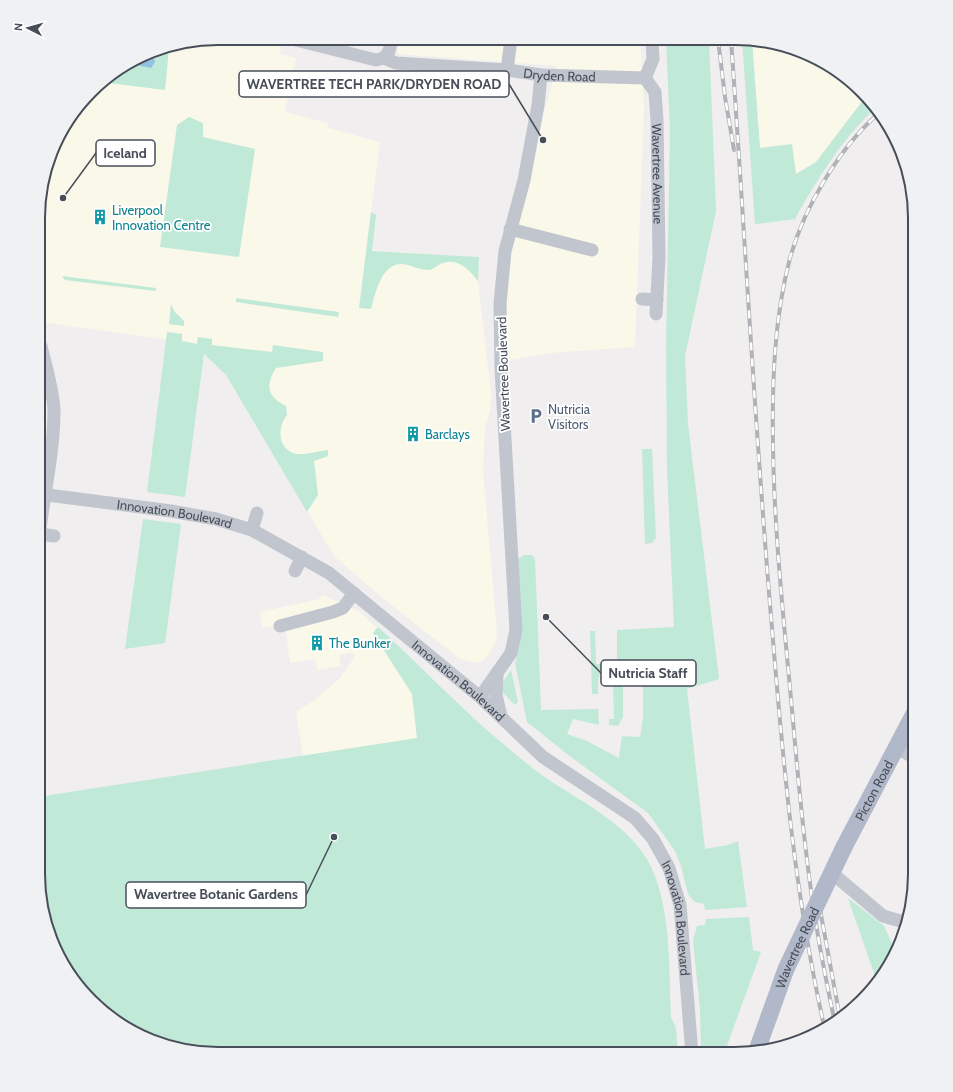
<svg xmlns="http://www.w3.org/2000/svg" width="953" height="1092" font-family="Cabin,sans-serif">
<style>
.commercial{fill:#f9f8e9}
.green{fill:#c1e9d8}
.water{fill:#93c1e1}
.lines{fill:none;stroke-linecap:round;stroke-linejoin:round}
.minor{stroke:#c0c5ce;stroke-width:13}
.major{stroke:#b1b8c9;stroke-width:17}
.rail-casing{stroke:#b1b2b7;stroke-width:4}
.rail{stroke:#fff;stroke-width:2.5;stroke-dasharray:8;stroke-linecap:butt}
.major-bridge{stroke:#b1b8c9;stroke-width:17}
.labels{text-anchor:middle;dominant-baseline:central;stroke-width:3.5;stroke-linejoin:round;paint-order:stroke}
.street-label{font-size:13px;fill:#484e59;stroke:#fff}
.culture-label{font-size:13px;fill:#0d838f;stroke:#fff;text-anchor:start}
.service-label{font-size:13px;fill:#4e5e75;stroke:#fff;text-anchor:start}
.rim{fill:none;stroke:#484e59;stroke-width:2}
.leader{fill:none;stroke:#484e59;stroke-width:1.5}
.callout-dot{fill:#484e59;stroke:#fff;stroke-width:1.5}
.callout{fill:#fff;stroke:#484e59;stroke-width:1.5}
.callout-label{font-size:14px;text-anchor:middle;font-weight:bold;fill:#484e59}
</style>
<rect width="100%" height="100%" fill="#f0eeee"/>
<g class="commercial">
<polygon points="218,38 273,38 280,41 279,48 281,49 280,54 296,58 285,112 328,123 328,128 380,142 366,250 479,257 478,281 491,394 490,410 485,428 483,470 497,632 496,641 490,653 482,662 474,663 460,659 385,600 334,556 226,375 204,354 197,344 41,322 41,183 62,128 99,82 160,48"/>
<polygon points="398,39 640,39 644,109 635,347 550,353 510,360 506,317 509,264 544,112 557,66 398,54"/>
<polygon points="752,40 759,40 835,68 864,99 816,162 796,174 760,148"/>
<polygon points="322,595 359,611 377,628 373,633 412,694 417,738 303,756 296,712 317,698 339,679 356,655 349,653 339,655 341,666 317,670 315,659 290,663 285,624 262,628 260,612 319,599"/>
</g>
<g class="green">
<polygon points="666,39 709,39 716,211 685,356 688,424 719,679 687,689 705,849 728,845 738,841 747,907 705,910 704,904 695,902 688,894 681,866 675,851 648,813 571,757 527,722 515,663 520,644 518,559 524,555 532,555 535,559 541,710 598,709 599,725 573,719 567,734 587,741 619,758 622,736 640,737 643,718 643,673 623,674 623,717 618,726 609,725 609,719 614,719 613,683 607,683 611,664 617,664 617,630 674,627 667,469 666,344 670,131"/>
<path d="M742 40H752L760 148 792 144 796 174 816 162 864 99 874 109C840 142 818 178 795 219L755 224Z"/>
<polygon points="166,47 166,49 169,49 165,90 101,82 160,48"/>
<polygon points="189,117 203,123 203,137 255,149 239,257 160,247 177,125"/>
<path d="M371 212 376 215 372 251 479 257 478 281C469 270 459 258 443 263 438 264 435 269 429 270 419 270 411 265 402 264 381 263 375 295 371 309L359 308Z"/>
<polygon points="62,276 156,288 156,291 65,280"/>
<polygon points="236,298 339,312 338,317 236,302"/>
<polygon points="171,304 174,311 184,321 184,326 169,324"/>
<path d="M167 332 182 334V341L197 344 198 337 212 339V345L272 352 273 345 323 352V361L276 368C265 385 267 397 286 406L287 415C277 427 277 450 297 454 306 455 319 451 328 450V456L314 461 318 495 307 512 226 375 204 354 185 497 147 492Z"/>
<polygon points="642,449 652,449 656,538 652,543 645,544"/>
<polygon points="143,519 181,524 165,643 125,649"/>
<path d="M378 627C418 663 454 702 495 737 514 753 532 769 552 782 589 806 639 831 655 876 671 919 669 971 671 1017L676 1028 678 1054H206L128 1030 91 1002 62 964 44 921 38 875V797L417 738 412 694 373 633Z"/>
<polygon points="590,631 595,631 596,664 603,664 598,680 598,694 592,694"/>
<polygon points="511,670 518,702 515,705 502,692 500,686"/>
<polygon points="848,898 884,926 895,950 891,964 877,982"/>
<polygon points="749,917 753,950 761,952 724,1054 701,1054 700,1010 693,940 697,926 705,925 706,919"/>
</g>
<polygon class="water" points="147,55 154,59 155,62 151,68 137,65 121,75 117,72"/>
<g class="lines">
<g class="minor">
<polyline points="288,38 376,60 384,58"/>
<path id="s1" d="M384 58 396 63 507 70 541 75 645 78"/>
<polyline points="384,58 389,51 392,39"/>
<polyline points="507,70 511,39"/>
<path id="s2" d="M645 78 655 92 657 120 659 257 656 314"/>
<polyline points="645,78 653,59 652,39"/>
<polyline points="510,229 592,250"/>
<polyline points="642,299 657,300"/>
<path id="s3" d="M40 494 171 511 216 519 252 530 329 573 480 697 543 757 635 818 653 839 669 868 680 905 692 1054"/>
<path d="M40 529C45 489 54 450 54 410 53 389 46 367 41 346"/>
<polyline points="252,530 257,513"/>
<polyline points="40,534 54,536"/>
<polyline points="295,571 302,557"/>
<polyline points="280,626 333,612 343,608 354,593"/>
<polyline points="497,673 496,695 501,716"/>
<polyline points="480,697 511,653 516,630 501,369 500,304 505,251 524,180 538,105 541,75"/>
<polyline points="896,747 915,758"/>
<polyline points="832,873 883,916 904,922"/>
</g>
<path class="major" id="s4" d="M844 847 915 712"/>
<defs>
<g id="rail">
<polyline points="718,39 725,97 734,150"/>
<path d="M731 39C745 236 755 432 772 628 783 763 795 898 825 1030"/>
<polyline points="817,893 840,1018"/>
<path d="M835 1023C825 976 816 930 810 883 800 811 795 739 788 667 781 593 774 519 773 445 772 382 774 319 790 258 804 208 839 148 878 114"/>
</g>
</defs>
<use href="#rail" class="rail-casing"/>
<use href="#rail" class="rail"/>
<path class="major-bridge" id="s5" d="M757 1050 786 969 844 847"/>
</g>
<defs>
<symbol id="building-bare" viewBox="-9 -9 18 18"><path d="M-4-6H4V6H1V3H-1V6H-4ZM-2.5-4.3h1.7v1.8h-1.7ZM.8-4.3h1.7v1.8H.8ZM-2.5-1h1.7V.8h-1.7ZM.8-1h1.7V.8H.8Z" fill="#0f9aa8" stroke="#fff" stroke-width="2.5" paint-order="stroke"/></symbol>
<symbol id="parking-bare" viewBox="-9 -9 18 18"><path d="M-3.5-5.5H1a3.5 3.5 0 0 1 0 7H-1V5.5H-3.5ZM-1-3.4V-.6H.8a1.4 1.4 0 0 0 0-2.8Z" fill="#5c6f8a" stroke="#fff" stroke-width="2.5" paint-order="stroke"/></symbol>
</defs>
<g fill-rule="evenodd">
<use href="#building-bare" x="89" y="206" width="22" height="22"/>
<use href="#parking-bare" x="525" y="405" width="22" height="22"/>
<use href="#building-bare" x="402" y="423" width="22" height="22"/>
<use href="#building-bare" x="306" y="632" width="22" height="22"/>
</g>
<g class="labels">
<g class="street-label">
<text stroke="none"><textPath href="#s1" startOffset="177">Dryden Road</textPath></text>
<text stroke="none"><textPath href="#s2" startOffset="99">Wavertree Avenue</textPath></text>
<text transform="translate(503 374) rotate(-92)">Wavertree Boulevard</text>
<text stroke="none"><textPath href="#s3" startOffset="136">Innovation Boulevard</textPath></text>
<text stroke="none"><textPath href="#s3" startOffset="472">Innovation Boulevard</textPath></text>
<text stroke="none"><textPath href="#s4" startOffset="64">Picton Road</textPath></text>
<text stroke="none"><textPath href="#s3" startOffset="808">Innovation Boulevard</textPath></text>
<text stroke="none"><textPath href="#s5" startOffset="110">Wavertree Road</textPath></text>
</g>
<g class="culture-label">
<text x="112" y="210">Liverpool<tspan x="112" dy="15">Innovation Centre</tspan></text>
<text x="425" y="434">Barclays</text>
<text x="329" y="643">The Bunker</text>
</g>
<g class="service-label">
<text x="548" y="409">Nutricia<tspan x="548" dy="15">Visitors</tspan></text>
</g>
</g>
<path d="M0 0H953V1092H0ZM218 45H735A173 173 0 0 1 908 218V874A173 173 0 0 1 735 1047H218A173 173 0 0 1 45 874V218A173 173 0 0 1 218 45Z" fill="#f0f1f2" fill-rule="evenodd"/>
<path class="rim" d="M218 45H735A173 173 0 0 1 908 218V874A173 173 0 0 1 735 1047H218A173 173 0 0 1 45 874V218A173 173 0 0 1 218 45Z"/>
<path class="leader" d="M543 140L509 84M63 198L96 153M546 617L601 673M334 837L306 895"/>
<g class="callout-dot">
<circle cx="543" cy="140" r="4"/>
<circle cx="63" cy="198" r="4"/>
<circle cx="546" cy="617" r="4"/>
<circle cx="334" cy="837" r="4"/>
</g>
<g class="callout">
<rect x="239" y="71" width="270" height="26" rx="4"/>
<rect x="96" y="140" width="59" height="26" rx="4"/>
<rect x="601" y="660" width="95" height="26" rx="4"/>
<rect x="126" y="882" width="180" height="26" rx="4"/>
</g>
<g class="callout-label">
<text x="374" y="89">WAVERTREE TECH PARK/DRYDEN ROAD</text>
<text x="125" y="158">Iceland</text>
<text x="648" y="678">Nutricia Staff</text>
<text x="216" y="899">Wavertree Botanic Gardens</text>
</g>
<g transform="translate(28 28) rotate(276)" stroke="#ffffff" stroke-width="3" paint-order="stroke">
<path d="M0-3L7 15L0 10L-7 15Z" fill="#484e59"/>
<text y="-6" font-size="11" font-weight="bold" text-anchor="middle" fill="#484e59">N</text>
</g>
</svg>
